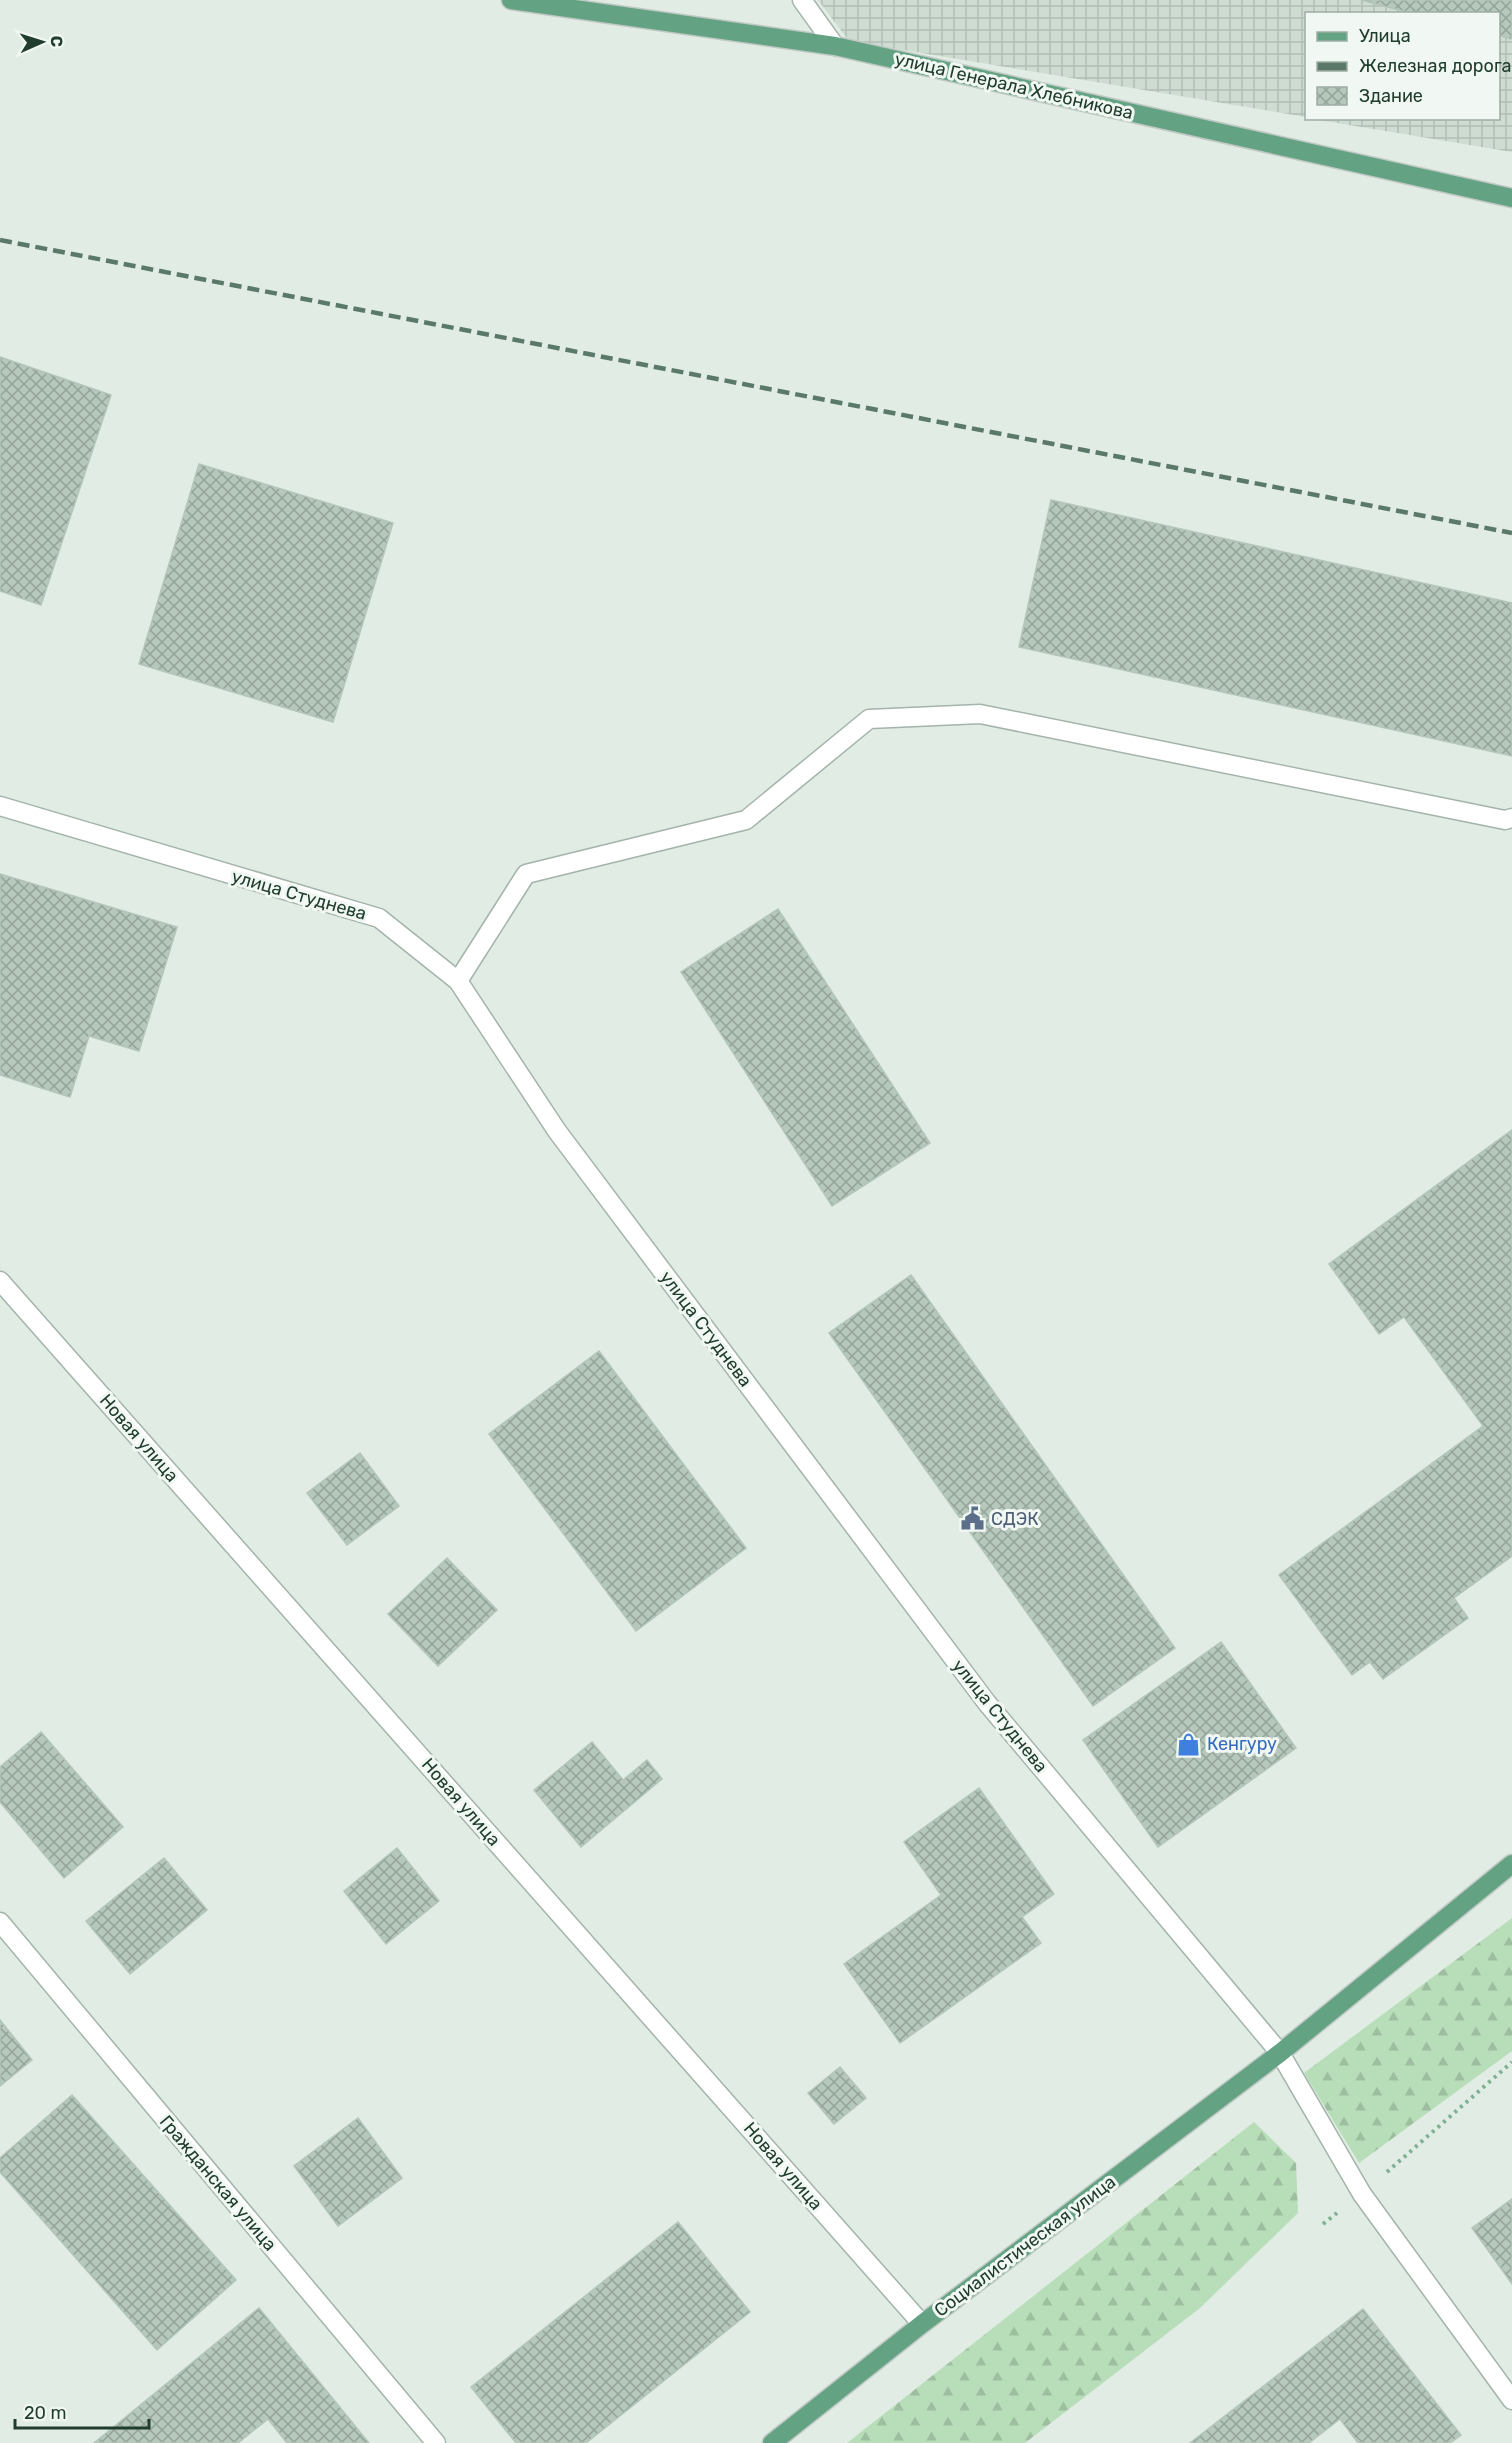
<svg xmlns="http://www.w3.org/2000/svg" width="1512" height="2443" font-family="Rubik,sans-serif">
<style>
.industrial{fill:url(#industrial-grid)}
.forest{fill:url(#forest-firs)}
.building{fill:url(#building-cross-hatch);stroke:#b3c6b9;stroke-width:1.5}
.lines{fill:none;stroke-linecap:round;stroke-linejoin:round}
.minor-casing{stroke:#a3b4aa;stroke-width:21}
.major-casing{stroke:#c1c9c4;stroke-width:21}
.path{stroke:#80b195;stroke-width:4;stroke-dasharray:3 4.5;stroke-linecap:butt}
.minor{stroke:#fff;stroke-width:18}
.major{stroke:#63a383;stroke-width:18}
.rail{stroke:#5b7969;stroke-width:4.5;stroke-dasharray:12 6;stroke-linecap:butt}
.labels{text-anchor:middle;dominant-baseline:central;stroke-width:6;stroke-linejoin:round;paint-order:stroke}
.street-label{font-size:18px;fill:#203d2e;stroke:#f1f8f3}
.service-label{font-size:18px;fill:#4e5e75;stroke:#f1f8f3;text-anchor:start}
.shop-label{font-size:18px;fill:#366cbe;stroke:#f1f8f3;text-anchor:start}
</style>
<defs>
<pattern id="industrial-grid" width="8" height="8" patternUnits="userSpaceOnUse" patternTransform="scale(1.5)"><rect width="8" height="8" fill="#cfdcd2"/><path d="M0 4h8M4 0v8" fill="none" stroke="#b1beb5"/></pattern>
<pattern id="forest-firs" width="22" height="20" patternUnits="userSpaceOnUse" patternTransform="scale(1.5)"><rect width="22" height="20" fill="#b8deb9"/><path d="M5 1l3.5 6h-7zM16 11l3.5 6h-7z" fill="#9ebf9f"/></pattern>
<pattern id="building-cross-hatch" width="8" height="8" patternUnits="userSpaceOnUse" patternTransform="scale(1.5)"><rect width="8" height="8" fill="#b6c7bc"/><path d="M0 0l8 8M0 8l8-8" fill="none" stroke="#94a399"/></pattern>
</defs>
<rect width="100%" height="100%" fill="#e1ece4"/>
<polygon class="industrial" points="818,0 1512,0 1512,152 1313,119 1498,118 1498,14 1306,14 1306,117 849,41"/>
<g class="forest">
<polygon points="1512,1918 1512,2051 1359,2163 1304,2073"/>
<polygon points="1254,2122 1296,2163 1298,2213 1200,2308 1025,2443 847,2443"/>
</g>
<g class="building">
<polygon points="1361,0 1512,0 1512,37 1511,39 1498,35 1498,14 1414,14"/>
<polygon points="0,357 111,395 41,605 0,591"/>
<polygon points="199,464 393,523 333,722 139,664"/>
<polygon points="1051,500 1512,603 1512,756 1019,647"/>
<polygon points="0,874 177,927 139,1051 89,1036 70,1097 0,1075"/>
<polygon points="778,909 930,1143 832,1206 681,972"/>
<polygon points="1512,1130 1512,1556 1454,1598 1468,1618 1383,1679 1370,1662 1352,1675 1279,1575 1483,1426 1404,1317 1379,1334 1329,1264"/>
<polygon points="911,1275 1175,1648 1093,1706 829,1333"/>
<polygon points="599,1351 746,1548 636,1631 489,1434"/>
<polygon points="360,1453 399,1506 347,1545 307,1493"/>
<polygon points="447,1558 497,1610 438,1666 388,1614"/>
<polygon points="1221,1642 1296,1748 1158,1847 1083,1740"/>
<polygon points="41,1732 123,1827 64,1878 0,1802 0,1767"/>
<polygon points="592,1742 623,1780 647,1760 662,1779 581,1847 534,1790"/>
<polygon points="979,1788 1054,1894 1022,1917 1041,1943 900,2043 844,1964 941,1895 904,1842"/>
<polygon points="397,1848 439,1901 386,1944 344,1891"/>
<polygon points="164,1858 207,1910 130,1974 86,1921"/>
<polygon points="0,2020 32,2060 0,2086"/>
<polygon points="840,2067 866,2098 834,2124 808,2093"/>
<polygon points="72,2095 236,2280 157,2350 0,2172 0,2158"/>
<polygon points="358,2118 402,2178 338,2226 294,2166"/>
<polygon points="1512,2199 1512,2284 1472,2228"/>
<polygon points="678,2222 750,2312 586,2443 516,2443 471,2387"/>
<polygon points="259,2308 369,2443 287,2443 268,2419 238,2443 94,2443"/>
<polygon points="1363,2309 1461,2435 1450,2443 1358,2443 1340,2419 1309,2443 1190,2443"/>
</g>
<g class="lines">
<defs>
<g id="minor">
<polyline points="802,0 835,46"/>
<polyline points="0,806 379,918 458,981 557,1131 987,1703 1280,2053 1362,2194 1512,2400"/>
<polyline points="458,981 526,874 746,820 869,719 980,714 1505,820 1512,818"/>
<polyline points="0,1281 922,2324"/>
<polyline points="0,1922 436,2443"/>
</g>
<g id="major">
<polyline points="511,0 835,46 1512,198"/>
<polyline points="772,2443 922,2324 1280,2053 1512,1864"/>
</g>
</defs>
<use href="#minor" class="minor-casing"/>
<use href="#major" class="major-casing"/>
<g class="path">
<polyline points="1387,2172 1512,2062"/>
<polyline points="1323,2224 1337,2213"/>
</g>
<use href="#minor" class="minor"/>
<use href="#major" class="major"/>
<polyline class="rail" points="0,240 1512,533"/>
</g>
<defs>
<symbol id="civic-bare" viewBox="-9 -9 18 18"><path d="M-.6-6.5H3V-4.5H.6V-3L4-1V1h2V6H-6V1h2V-1L-.6-3ZM-1.2 2.5V6h2.4V2.5Z" fill="#5c6f8a" stroke="#f1f8f3" stroke-width="2.5" paint-order="stroke"/></symbol>
<symbol id="shop-bare" viewBox="-9 -9 18 18"><path d="M-5-2.5h2.3a2.7 3.5 0 0 1 5.4 0H5L5.5 6h-11ZM-1.5-2.5h3a1.5 2.3 0 0 0-3 0Z" fill="#3f7fe0" stroke="#f1f8f3" stroke-width="2.5" paint-order="stroke"/></symbol>
</defs>
<g fill-rule="evenodd">
<use href="#civic-bare" x="956" y="1502" width="33" height="33"/>
<use href="#shop-bare" x="1172" y="1728" width="33" height="33"/>
</g>
<g class="labels">
<g class="street-label">
<text transform="translate(1014 86) rotate(13)">улица Генерала Хлебникова</text>
<text transform="translate(299 895) rotate(16)">улица Студнева</text>
<text transform="translate(706 1329) rotate(53)">улица Студнева</text>
<text transform="translate(139 1438) rotate(49)">Новая улица</text>
<text transform="translate(1000 1716) rotate(51)">улица Студнева</text>
<text transform="translate(461 1802) rotate(49)">Новая улица</text>
<text transform="translate(783 2166) rotate(49)">Новая улица</text>
<text transform="translate(218 2183) rotate(50)">Гражданская улица</text>
<text transform="translate(1025 2246) rotate(-37)">Социалистическая улица</text>
</g>
<g class="service-label">
<text x="991" y="1519">СДЭК</text>
</g>
<g class="shop-label">
<text x="1207" y="1744">Кенгуру</text>
</g>
</g>
<rect x="1305" y="12" width="195" height="108" fill="#f1f8f3" stroke="#9dada4" stroke-width="1.5"/>
<rect x="1317" y="32" width="30" height="9" fill="#63a383" stroke="#9dada4" stroke-width="1.5"/>
<text x="1359" y="42" font-size="18" fill="#203d2e">Улица</text>
<rect x="1317" y="62" width="30" height="9" fill="#5b7969" stroke="#9dada4" stroke-width="1.5"/>
<text x="1359" y="72" font-size="18" fill="#203d2e">Железная дорога</text>
<rect x="1317" y="87" width="30" height="18" fill="url(#building-cross-hatch)" stroke="#9dada4" stroke-width="1.5"/>
<text x="1359" y="102" font-size="18" fill="#203d2e">Здание</text>
<g transform="translate(42 42) rotate(87)" stroke="#f1f8f3" stroke-width="4.5" paint-order="stroke">
<path d="M0-4.5L10 22L0 15L-10 22Z" fill="#203d2e"/>
<text y="-9" font-size="16" font-weight="bold" text-anchor="middle" fill="#203d2e">С</text>
</g>
<path d="M15 2419v9h134v-9" fill="none" stroke="#203d2e" stroke-width="3"/>
<text x="24" y="2419" font-size="18" fill="#203d2e" stroke="#f1f8f3" stroke-width="4.5" paint-order="stroke">20 m</text>
</svg>
